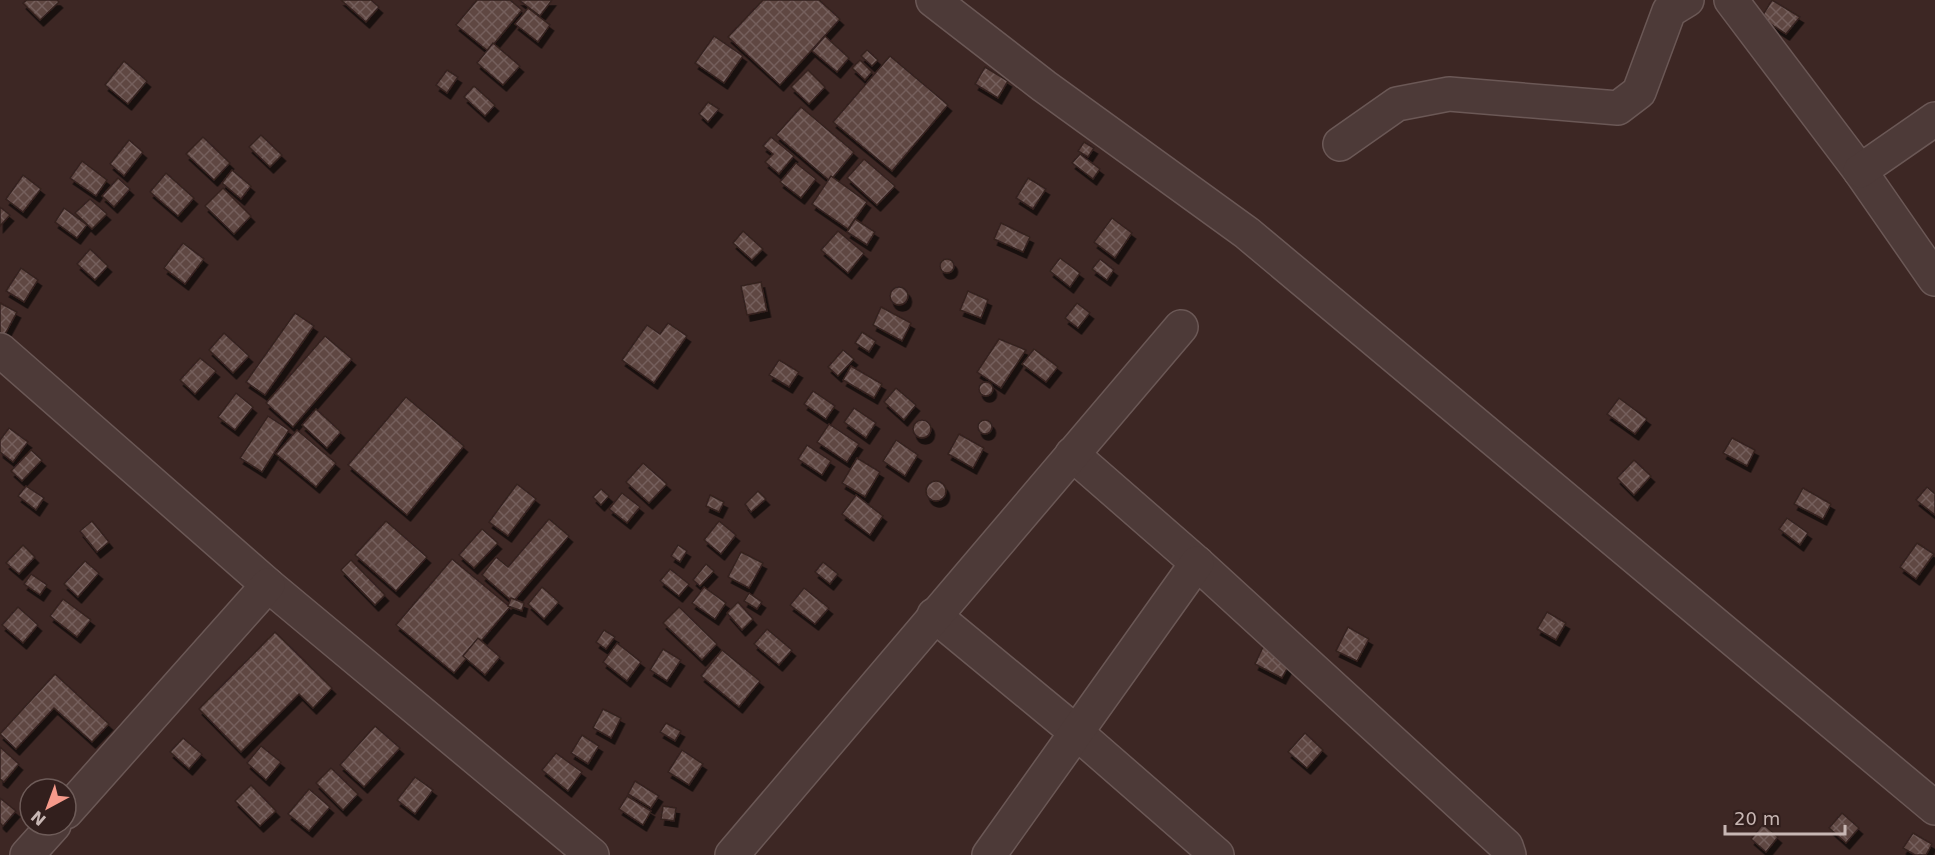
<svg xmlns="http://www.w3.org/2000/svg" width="1935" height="855" font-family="'DejaVu Sans',sans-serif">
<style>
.building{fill:url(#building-cross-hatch);stroke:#34211f;stroke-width:1.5;filter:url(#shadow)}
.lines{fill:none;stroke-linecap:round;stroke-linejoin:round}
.minor-casing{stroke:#6b5856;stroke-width:36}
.minor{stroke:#4d3a38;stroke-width:33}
</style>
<defs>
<pattern id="building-cross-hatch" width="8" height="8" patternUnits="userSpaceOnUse" patternTransform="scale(1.5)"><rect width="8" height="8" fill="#5e4643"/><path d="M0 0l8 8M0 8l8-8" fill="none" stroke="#745e5c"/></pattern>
<filter id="shadow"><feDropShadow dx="3.5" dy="6" stdDeviation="0" flood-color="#0009"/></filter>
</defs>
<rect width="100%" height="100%" fill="#3d2724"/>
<g class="building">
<polygon points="27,0 57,0 59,2 40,20 23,3"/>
<polygon points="341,0 371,0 379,7 366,22"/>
<polygon points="477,0 510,0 522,10 488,51 456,25"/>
<polygon points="519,0 552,0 540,16"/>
<polygon points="763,0 819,0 840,19 780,85 728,37"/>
<polygon points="1772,0 1800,17 1786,34 1761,18"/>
<polygon points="528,8 550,25 538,42 515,24"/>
<polygon points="714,36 743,56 724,83 695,63"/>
<polygon points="825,36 849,58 837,72 812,51"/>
<polygon points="493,43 520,66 503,85 477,63"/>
<polygon points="867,50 878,60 872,66 861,56"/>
<polygon points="890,56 948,105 892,171 833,122"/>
<polygon points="860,60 872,72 865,80 852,68"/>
<polygon points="124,61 147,81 128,104 105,85"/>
<polygon points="985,67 1008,81 998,98 975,84"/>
<polygon points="447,70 458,77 447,93 436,85"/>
<polygon points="808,70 825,87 809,104 791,87"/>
<polygon points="474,86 495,105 485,116 464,97"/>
<polygon points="708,102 719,109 708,122 699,114"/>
<polygon points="801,107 854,152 830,181 776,135"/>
<polygon points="261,135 282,155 270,167 249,147"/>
<polygon points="203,137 230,163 214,180 186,154"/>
<polygon points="771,137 794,156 779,174 765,162 773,154 763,146"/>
<polygon points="129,140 143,152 124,176 110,164"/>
<polygon points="1084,142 1094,148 1088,157 1078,151"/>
<polygon points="1080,154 1100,169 1093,179 1072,163"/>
<polygon points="864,159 895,186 877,205 847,178"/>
<polygon points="82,161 107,180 96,196 70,178"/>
<polygon points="796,163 816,179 801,198 780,182"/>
<polygon points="232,170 251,186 241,199 222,183"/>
<polygon points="166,173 194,198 178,216 150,192"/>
<polygon points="23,175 41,189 23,212 6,199"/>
<polygon points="831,176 867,202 848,229 812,204"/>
<polygon points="118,178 130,189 114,207 102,196"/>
<polygon points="1028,178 1046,189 1033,209 1016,198"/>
<polygon points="223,188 251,216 234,234 205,206"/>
<polygon points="90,199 107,214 92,229 75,213"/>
<polygon points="0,207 10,215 0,226"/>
<polygon points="64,208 87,225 77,238 55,222"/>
<polygon points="1112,218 1132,233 1115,258 1094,242"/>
<polygon points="855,219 875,232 867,245 847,232"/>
<polygon points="1001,223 1030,237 1023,252 994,239"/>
<polygon points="743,231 763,249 752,260 733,243"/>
<polygon points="838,231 864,253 848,273 821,250"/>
<polygon points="183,243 204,259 185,284 164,268"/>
<polygon points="90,249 108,266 95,280 77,264"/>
<polygon points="1060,258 1080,273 1070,287 1050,271"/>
<circle cx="947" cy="266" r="7"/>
<polygon points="1100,259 1114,270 1107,280 1092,269"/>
<polygon points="21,268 38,280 24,302 6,291"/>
<polygon points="761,282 767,311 747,315 741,286"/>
<circle cx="899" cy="296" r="9"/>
<polygon points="968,291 988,300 981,318 960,310"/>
<polygon points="0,303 17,312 3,338 0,336"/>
<polygon points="1077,303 1090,313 1078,328 1065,318"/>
<polygon points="881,307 911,323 902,341 873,325"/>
<polygon points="295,313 314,326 265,395 246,382"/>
<polygon points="668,323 687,336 654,383 622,360 647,325 660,334"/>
<polygon points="862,332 876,341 869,352 855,343"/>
<polygon points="224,333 249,356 233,373 209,350"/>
<polygon points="325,336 352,359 293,427 266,403"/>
<polygon points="999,339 1026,350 1001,388 977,372"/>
<polygon points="1034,349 1058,367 1046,382 1022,364"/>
<polygon points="843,350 854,359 838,376 828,367"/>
<polygon points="200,358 216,371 195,394 180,380"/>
<polygon points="779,360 799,372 789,387 769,375"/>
<polygon points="851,366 882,384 874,398 843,380"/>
<circle cx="986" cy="389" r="7"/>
<polygon points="896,388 916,405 904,420 884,402"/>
<polygon points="813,391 835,406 826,419 804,404"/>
<polygon points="236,393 253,407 235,430 218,417"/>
<polygon points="406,397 464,446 407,515 348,465"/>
<polygon points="1619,398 1647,419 1635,434 1607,414"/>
<polygon points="854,408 876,423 866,438 844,422"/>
<polygon points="316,409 341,432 327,448 302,425"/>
<polygon points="268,416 289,430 262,472 240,458"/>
<circle cx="985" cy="427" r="7"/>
<circle cx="922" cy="429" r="9"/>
<polygon points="829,424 859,444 847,462 817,442"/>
<polygon points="9,428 28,442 13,462 0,452 0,440"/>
<polygon points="297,430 336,463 316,487 276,454"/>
<polygon points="959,434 984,448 973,468 948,454"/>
<polygon points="1732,438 1755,450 1747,466 1723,453"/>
<polygon points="896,440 918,455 905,476 883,461"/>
<polygon points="807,445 831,461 822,475 798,459"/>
<polygon points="31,450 42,460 22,481 11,471"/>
<polygon points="857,458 880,472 865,497 842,483"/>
<polygon points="1634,460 1651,476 1634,495 1617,478"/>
<polygon points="643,463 667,484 649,503 626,482"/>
<circle cx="936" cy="491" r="10"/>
<polygon points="517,484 536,499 508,536 489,522"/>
<polygon points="26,486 44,498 36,510 18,496"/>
<polygon points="1927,487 1935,494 1935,515 1916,500"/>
<polygon points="1803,488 1831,504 1823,519 1794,504"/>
<polygon points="601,489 609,496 601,505 593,497"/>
<polygon points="758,491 766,499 751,512 745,504"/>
<polygon points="622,493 640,507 627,523 609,509"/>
<polygon points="710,495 724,502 719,512 706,506"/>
<polygon points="856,495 883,516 870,535 842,514"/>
<polygon points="1787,518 1808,533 1800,545 1779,529"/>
<polygon points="549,519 569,536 513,602 482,575 496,557 508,567"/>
<polygon points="92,521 109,542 97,552 80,531"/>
<polygon points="386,521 427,557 396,591 355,555"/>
<polygon points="719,521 736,535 721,554 704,540"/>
<polygon points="482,529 498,543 474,568 459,555"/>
<polygon points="1917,543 1934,554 1916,579 1900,567"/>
<polygon points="23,545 35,557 19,574 6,563"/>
<polygon points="678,545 687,551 680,562 671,556"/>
<polygon points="741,552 763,563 749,588 728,577"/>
<polygon points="452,559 510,607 454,673 396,625"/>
<polygon points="351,560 385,595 375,605 341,570"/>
<polygon points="85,561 99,573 78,597 64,584"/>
<polygon points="823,562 838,574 830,584 815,572"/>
<polygon points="706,564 714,571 700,586 693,580"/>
<polygon points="670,569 689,584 679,596 660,581"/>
<polygon points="31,574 47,585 40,595 24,584"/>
<polygon points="542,587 559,602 544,619 528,604"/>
<polygon points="704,587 726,603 715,619 692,603"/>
<polygon points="804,588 829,608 815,624 790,605"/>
<polygon points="749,593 762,602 757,609 744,601"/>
<polygon points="511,598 524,603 522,611 508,606"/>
<polygon points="63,599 91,620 77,637 50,616"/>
<polygon points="738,602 753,619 742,630 727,613"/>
<polygon points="18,607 38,625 23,643 2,625"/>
<polygon points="679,607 717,644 702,660 663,623"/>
<polygon points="1547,612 1566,623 1556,640 1537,629"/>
<polygon points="1348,627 1369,639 1357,661 1336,651"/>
<polygon points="767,629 792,650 779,665 754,644"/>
<polygon points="604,630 615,637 606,649 596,642"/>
<polygon points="275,632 332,688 313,708 299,694 241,752 199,709"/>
<polygon points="478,638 500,657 485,675 463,656"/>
<polygon points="617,643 641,662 627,681 603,662"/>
<polygon points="1263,647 1291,661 1282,678 1255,664"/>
<polygon points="663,649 681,660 667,681 650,670"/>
<polygon points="722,650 760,681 739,707 701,676"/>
<polygon points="55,674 109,724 92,742 54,708 16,749 0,734"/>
<polygon points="603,709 621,718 611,738 593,728"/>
<polygon points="666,723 681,731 675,741 660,732"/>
<polygon points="375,726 400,748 364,787 340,765"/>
<polygon points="1305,733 1323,750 1307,768 1288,752"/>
<polygon points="582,735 599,746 588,764 571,753"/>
<polygon points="183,738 202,754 189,769 170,752"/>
<polygon points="261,746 281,762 266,780 247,763"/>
<polygon points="0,747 19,764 4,782 0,779"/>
<polygon points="682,750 703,764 689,785 668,772"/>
<polygon points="556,753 582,772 568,791 542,770"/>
<polygon points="331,768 358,794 343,810 316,783"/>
<polygon points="415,777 433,790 415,814 397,800"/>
<polygon points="635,781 659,796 651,808 628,794"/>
<polygon points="251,785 276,811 260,826 235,801"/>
<polygon points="309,789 330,807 309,831 288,814"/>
<polygon points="627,796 651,811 643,825 619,809"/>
<polygon points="0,798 16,811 3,826 0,823"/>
<polygon points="663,806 676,808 674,821 661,819"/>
<polygon points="1842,813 1859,828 1846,843 1829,828"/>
<polygon points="1763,824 1778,837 1766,852 1751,839"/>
<polygon points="1913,833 1932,844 1926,855 1915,855 1903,848"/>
</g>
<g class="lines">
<defs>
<g id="minor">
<polyline points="933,0 1044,86 1247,233 1935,808"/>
<polyline points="1731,0 1860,171 1935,279"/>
<polyline points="1340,144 1397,104 1449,94 1618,108 1639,92 1669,11 1687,0"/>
<polyline points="1860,171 1935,119"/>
<polyline points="0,350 268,585 592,855"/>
<polyline points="1072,454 1197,563 1506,846 1509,855"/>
<polyline points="934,615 1077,733 1217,855"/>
<polyline points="66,812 268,585"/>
<polyline points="27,855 54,825"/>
<polyline points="732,855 1181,327"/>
<polyline points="989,855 1197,563"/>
</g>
</defs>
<use href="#minor" class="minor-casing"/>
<use href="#minor" class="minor"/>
</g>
<g transform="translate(48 807) rotate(221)"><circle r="28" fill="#321f1d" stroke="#6e5c59" stroke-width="1.5"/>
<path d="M0-4.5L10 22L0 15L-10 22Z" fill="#f69a8b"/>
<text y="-9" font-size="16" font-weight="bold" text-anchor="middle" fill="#c8b7b4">N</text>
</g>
<path d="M1725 825v9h120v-9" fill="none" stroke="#c8b7b4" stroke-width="3"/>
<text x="1734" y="825" font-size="18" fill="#c8b7b4" stroke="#321f1d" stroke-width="4.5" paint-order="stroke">20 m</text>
</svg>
